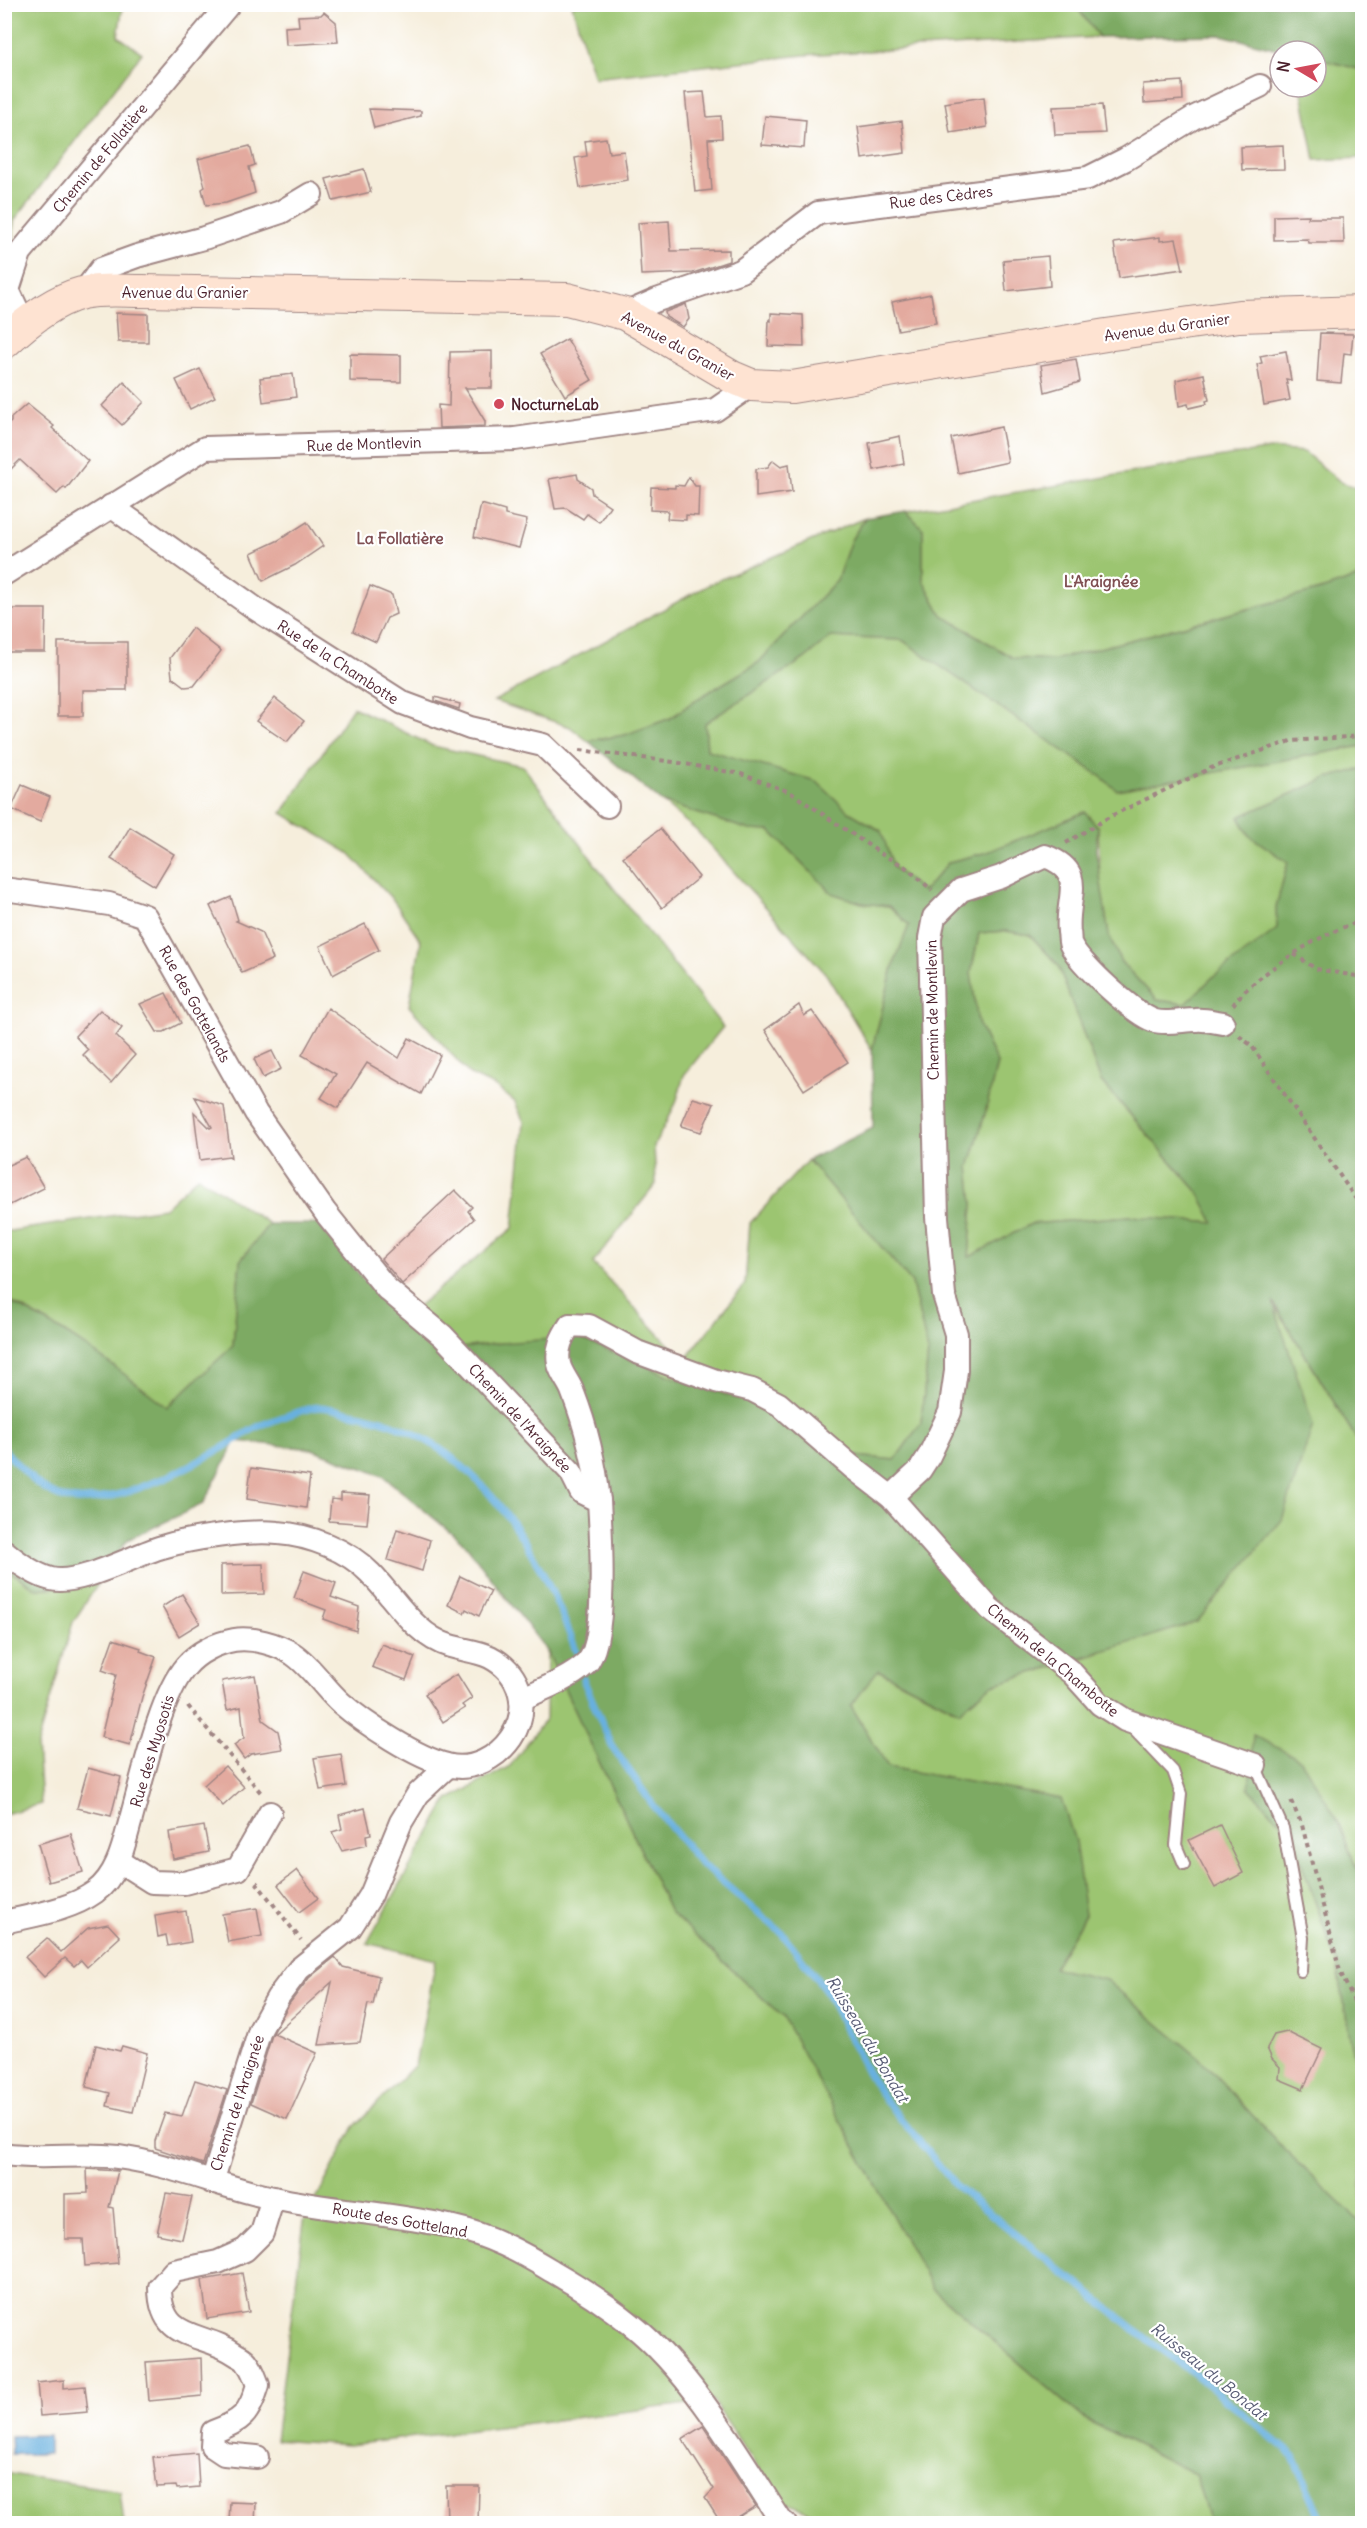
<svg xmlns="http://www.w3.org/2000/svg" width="1367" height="2528" font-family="Delius,sans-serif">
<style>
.green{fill:#9cc571;stroke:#73724e;stroke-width:1.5}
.forest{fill:#7daa63;stroke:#646447;stroke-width:1.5;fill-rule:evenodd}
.water{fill:#68b0df;stroke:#596885;stroke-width:1.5}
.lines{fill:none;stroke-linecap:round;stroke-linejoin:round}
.stream{stroke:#68b0df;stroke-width:7}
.building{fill:#e3aa9f}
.service-casing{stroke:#a08684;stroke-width:14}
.minor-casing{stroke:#a08684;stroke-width:26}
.secondary-casing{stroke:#a08684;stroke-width:34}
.path{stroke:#a08684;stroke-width:4;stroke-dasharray:4.5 4.5;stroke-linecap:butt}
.service{stroke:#fff;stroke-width:10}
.minor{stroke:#fff;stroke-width:22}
.secondary{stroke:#fee3d2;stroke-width:32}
.poi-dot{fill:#d1495b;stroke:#fff;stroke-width:2}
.labels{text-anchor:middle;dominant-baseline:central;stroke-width:4.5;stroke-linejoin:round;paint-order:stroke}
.street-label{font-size:15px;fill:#4a1f2b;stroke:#fff}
.poi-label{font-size:15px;font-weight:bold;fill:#4a1f2b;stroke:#fff;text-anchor:start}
.neighbourhood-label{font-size:16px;font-weight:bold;fill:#805054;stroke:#fff}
.water-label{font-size:16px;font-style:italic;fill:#565973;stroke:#fff}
</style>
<rect width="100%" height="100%" fill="#fff"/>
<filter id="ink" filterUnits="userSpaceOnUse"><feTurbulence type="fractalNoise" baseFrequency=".0167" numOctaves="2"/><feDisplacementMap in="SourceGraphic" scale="12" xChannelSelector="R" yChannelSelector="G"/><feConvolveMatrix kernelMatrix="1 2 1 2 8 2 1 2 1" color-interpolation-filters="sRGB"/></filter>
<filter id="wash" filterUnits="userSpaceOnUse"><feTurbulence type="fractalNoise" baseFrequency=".008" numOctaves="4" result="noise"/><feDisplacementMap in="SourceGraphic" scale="24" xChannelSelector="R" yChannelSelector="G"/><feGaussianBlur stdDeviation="1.35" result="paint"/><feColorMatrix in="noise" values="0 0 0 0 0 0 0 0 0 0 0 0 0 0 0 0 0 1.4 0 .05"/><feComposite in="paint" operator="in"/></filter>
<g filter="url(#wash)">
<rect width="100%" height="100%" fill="#f6eedc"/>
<g class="green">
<polygon points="5,5 123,5 118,36 142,53 14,221 13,306 5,314"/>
<polygon points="572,5 1075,5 1099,37 804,55 594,78"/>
<polygon points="1316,58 1362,70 1362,158 1315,160 1301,87 1316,87"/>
<polygon points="1270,449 1304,452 1341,482 1362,490 1362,576 1321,590 1054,660 1013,658 942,615 923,580 923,529 906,511"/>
<polygon points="865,518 851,540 837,580 758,663 694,701 671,718 625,735 588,741 570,727 494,701 714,582"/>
<polygon points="831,637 902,640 1100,776 1117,790 1362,746 1362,769 1327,778 1239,817 1250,836 1288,862 1276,907 1277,930 1213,977 1185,1004 1157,1000 1121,962 1109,936 1100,880 1098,827 1085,812 988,852 949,862 923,892 894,868 880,830 849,812 815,781 707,750 705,723 804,659"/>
<polygon points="353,707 433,746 523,766 601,872 723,1027 684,1075 676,1103 654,1146 656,1184 593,1263 684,1361 745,1284 750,1223 808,1160 912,1283 928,1352 921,1423 895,1460 824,1453 501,1343 438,1351 410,1324 413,1310 513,1228 524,1122 515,1102 496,1087 470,1075 409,1006 421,941 394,901 349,853 282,813"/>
<polygon points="662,802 750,830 770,831 832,893 862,903 889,906 909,925 893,967 872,1050 826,974 697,831"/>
<polygon points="1006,931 1030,935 1058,965 1101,1081 1198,1192 1215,1223 1130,1216 1031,1224 969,1258 973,1204 969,1167 985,1114 997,1063 978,1023 971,973 979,933"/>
<path d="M198 1176 269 1224 240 1261 233 1346 167 1407C112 1364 67 1330 5 1299L4 1232 164 1208Z"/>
<polygon points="1271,1299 1362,1448 1362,1882 1336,1817 1249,1788 1291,1834 1337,1963 1351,2043 1362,2083 1362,2224 1283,2148 1199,2058 1106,1980 1053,1968 1085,1915 1061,1799 888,1767 851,1706 877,1670 959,1711 992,1685 1100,1653"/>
<polygon points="4,1568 37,1589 98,1584 73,1622 37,1744 41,1804 5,1814"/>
<polygon points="547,1651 670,1912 783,2017 933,2289 1085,2419 1195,2474 1210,2523 837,2523 779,2500 713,2401 349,2445 275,2440 304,2222 354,2127 415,2065 436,1960 367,1943 448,1800 510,1766 546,1718"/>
<polygon points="4,2473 120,2491 124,2523 5,2523"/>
</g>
<g class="forest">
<polygon points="1075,5 1362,5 1362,70 1316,58 1316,51 1286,51 1221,35 1099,37"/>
<path d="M906 511 923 529V580L942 615 1013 658 1054 660 1321 590 1362 576V746L1117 790 1100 776 902 640 831 637 804 659 705 723 707 750 816 781 849 812 881 831 894 868 923 892 949 862 988 852 1085 812 1098 827 1096 850 1109 936 1121 962 1157 1000 1185 1004 1213 977 1277 929 1276 907 1288 862 1250 836 1239 817 1327 778 1362 769V1448L1273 1302 1313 1425 1282 1520 1197 1622 992 1685 959 1711 878 1670 851 1706 888 1767 1061 1799 1075 1841 1085 1915 1053 1968 1106 1980 1199 2058 1283 2148 1362 2224V2523H1210L1195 2474 1085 2419 933 2289 783 2017 670 1912 547 1651 465 1544 383 1476 312 1449 236 1441 203 1504 127 1540 98 1583 37 1589 5 1568 4 1299C67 1330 112 1364 167 1407L233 1346 240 1261 269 1224H318L364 1280 438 1351 501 1343 577 1337 670 1376 757 1405 824 1453 895 1460 921 1423 928 1352 912 1283 808 1160 873 1128 872 1050 893 967 909 925 889 906 862 903 832 893 770 831 750 830 662 802 588 741 625 735 671 718 694 701 758 663 837 580 851 540 865 518ZM1006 931 1030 935 1058 965 1101 1081 1198 1192 1214 1223 1130 1216 1031 1224 969 1257 973 1204 969 1167 985 1114 997 1063 978 1023 971 973 979 933Z"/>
<polygon points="1253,1735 1301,1760 1336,1817 1362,1882 1362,2083 1351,2043 1337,1963 1291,1834 1249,1788"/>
</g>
<polygon class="water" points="49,2435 49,2454 11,2454 10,2436"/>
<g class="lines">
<g class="stream">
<path d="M4 1450C22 1469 42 1494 68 1499 110 1507 181 1472 217 1451 233 1443 248 1430 264 1424 278 1419 307 1407 320 1407 331 1408 342 1411 352 1413 472 1434 538 1545 576 1651"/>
<polyline points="583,1679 612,1746 653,1805 701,1864 782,1933 825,1989 867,2072 885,2100 957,2187 1148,2340 1196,2375 1294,2456 1323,2524"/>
</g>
</g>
<g id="blocks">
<g class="building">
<polygon points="324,12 336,22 338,42 286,45 285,27 299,26 298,16 321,15"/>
<polygon points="1182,81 1183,100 1144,103 1143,84"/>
<polygon points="704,92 707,117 721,116 722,138 708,139 712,190 695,192 685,93"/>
<polygon points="984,97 987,127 950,133 945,103"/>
<polygon points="1102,105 1105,133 1055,135 1053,107"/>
<polygon points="369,109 421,111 421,116 374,128"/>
<polygon points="765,116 806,120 804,148 762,145"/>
<polygon points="902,121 905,153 862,159 858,127"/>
<polygon points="606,138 609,153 624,151 628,180 580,188 575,158 587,156 585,141"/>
<polygon points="1283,145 1284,169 1242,170 1241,147"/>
<polygon points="250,146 255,165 249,167 255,193 226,203 206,205 202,189 205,187 198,159"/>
<polygon points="364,169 371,192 333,201 326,179"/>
<polygon points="1309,215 1308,218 1343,218 1344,243 1309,243 1308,239 1274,240 1274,216"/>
<polygon points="669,221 671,251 729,250 729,261 693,273 641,275 638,223"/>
<polygon points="1160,237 1160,241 1176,239 1183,269 1119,278 1114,243"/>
<polygon points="1048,256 1050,286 1006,291 1003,260"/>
<polygon points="931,294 936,323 898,330 892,302"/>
<polygon points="686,304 689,319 683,327 666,317 665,312"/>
<polygon points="116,313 148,314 148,342 118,342"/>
<polygon points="771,313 803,315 804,347 768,346 769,320 771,321"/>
<polygon points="1320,333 1353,334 1351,354 1344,353 1341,383 1317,381"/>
<polygon points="567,339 592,380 565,396 540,354"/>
<polygon points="492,351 492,388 465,388 485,421 485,426 439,428 438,405 449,406 450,352"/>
<polygon points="1286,351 1291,380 1286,379 1290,400 1264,405 1257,364 1262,363 1260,356"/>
<polygon points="350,354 401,355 401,382 350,381"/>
<polygon points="1076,359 1080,382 1045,392 1041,365"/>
<polygon points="200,369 215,397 190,409 176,380"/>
<polygon points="293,374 296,397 263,402 260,378"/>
<polygon points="1204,374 1209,400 1206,401 1207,404 1189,408 1188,404 1179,406 1176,380"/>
<polygon points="124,382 144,402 122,425 102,406"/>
<polygon points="27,404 54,426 52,428 88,461 66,489 64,487 57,494 20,460 4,476 4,428 11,422 11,418"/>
<polygon points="1001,427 1008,462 958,473 951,438"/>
<polygon points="900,436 904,464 874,470 869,443"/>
<polygon points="773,460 781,466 789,464 792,492 756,497 756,469 768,467"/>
<polygon points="577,474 578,479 591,488 592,494 610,506 599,522 587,514 583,519 566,508 555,509 549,479"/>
<polygon points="689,477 695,486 699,486 698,516 686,515 686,520 667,519 668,511 650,510 651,487 675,488 675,485 684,486"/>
<polygon points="481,504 505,511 505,515 527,520 519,548 474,537"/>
<polygon points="307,522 323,546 295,565 263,581 251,553 279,540"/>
<polygon points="370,586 392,595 396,614 387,618 376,642 353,631"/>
<polygon points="4,609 46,609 45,652 4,652"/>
<polygon points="192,628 221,651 194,686 185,687 172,677 170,658"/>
<polygon points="58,642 127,642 127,690 83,690 83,716 58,716"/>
<polygon points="435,697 460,704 459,709 435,701"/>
<polygon points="275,698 304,721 287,742 256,721"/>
<polygon points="22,785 50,797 40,822 11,809"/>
<polygon points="130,827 174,854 155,886 111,859"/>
<polygon points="660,829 699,877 662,908 623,857"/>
<polygon points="231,897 238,920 236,921 261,932 273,959 242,973 210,906"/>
<polygon points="365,924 379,950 333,975 320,946"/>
<polygon points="166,993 181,1023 164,1032 157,1032 140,1004"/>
<polygon points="799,1005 804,1016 812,1011 848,1062 804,1090 765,1030"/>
<polygon points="328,1008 399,1058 409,1038 440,1055 421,1094 367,1063 338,1108 321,1098 336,1074 302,1055"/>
<polygon points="100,1010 122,1028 116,1036 135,1055 111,1083 83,1055 88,1050 75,1036"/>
<polygon points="272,1051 281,1069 263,1078 254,1059"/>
<polygon points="195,1097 224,1106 231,1158 229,1156 200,1160 194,1112 210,1128 212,1127"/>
<polygon points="693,1098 714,1104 701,1132 681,1126"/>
<polygon points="26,1157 44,1188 4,1208 4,1167"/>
<polygon points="455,1190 472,1207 468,1211 474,1219 402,1284 381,1259"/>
<polygon points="251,1468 310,1476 306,1508 247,1499"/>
<polygon points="341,1493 370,1495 367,1524 329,1521 331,1499 341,1500"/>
<polygon points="397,1529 430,1540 422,1571 388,1560"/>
<polygon points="263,1564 264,1594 221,1595 221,1565"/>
<polygon points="304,1571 336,1583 331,1597 359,1607 356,1631 323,1619 326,1610 294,1598"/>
<polygon points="460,1576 491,1591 479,1616 466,1609 464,1613 448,1605"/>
<polygon points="182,1594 200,1623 179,1636 162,1607"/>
<polygon points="113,1639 141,1648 140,1651 156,1657 142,1697 130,1745 101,1737 116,1675 102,1670"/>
<polygon points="382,1644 415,1657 406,1680 372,1667"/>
<polygon points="457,1674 472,1698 462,1705 465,1708 443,1722 425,1694"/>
<polygon points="255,1675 263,1720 278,1731 282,1749 251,1754 244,1759 234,1745 244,1738 241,1707 227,1710 222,1681"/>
<polygon points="341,1754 346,1786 320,1790 314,1758"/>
<polygon points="225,1766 244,1787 223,1806 204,1785"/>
<polygon points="88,1768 121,1777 111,1816 77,1808"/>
<polygon points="365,1808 371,1834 366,1835 367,1845 342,1851 332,1832 342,1829 339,1815"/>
<polygon points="1220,1825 1243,1873 1215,1888 1189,1840"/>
<polygon points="204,1826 209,1852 173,1859 169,1832"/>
<polygon points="71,1834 83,1872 49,1882 38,1844"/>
<polygon points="297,1870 318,1898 299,1912 278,1885"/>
<polygon points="257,1908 262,1936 228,1942 222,1914"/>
<polygon points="186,1911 191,1942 168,1946 166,1935 158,1937 155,1916"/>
<polygon points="108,1924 120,1937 87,1967 81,1960 74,1966 65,1958 44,1977 25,1957 47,1938 61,1952 88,1928"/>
<polygon points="335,1957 343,1967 379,1976 373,2005 368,2004 360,2042 319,2045 332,1982 274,2034 317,2053 287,2119 251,2103 272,2035 289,2004 309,1978"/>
<polygon points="1287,2032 1322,2049 1303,2089 1279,2079 1280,2067 1272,2059 1267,2048 1274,2035"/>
<polygon points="96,2045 120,2051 122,2046 147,2053 133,2112 107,2106 110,2093 86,2087"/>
<polygon points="195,2080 227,2090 203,2164 155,2148 155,2141 165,2113 182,2116"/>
<polygon points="87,2169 118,2171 109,2207 113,2208 118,2263 85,2266 83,2239 65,2239 65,2194 88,2193"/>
<polygon points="166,2193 192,2197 182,2239 157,2234"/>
<polygon points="242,2273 249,2312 207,2319 202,2280"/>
<polygon points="201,2358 202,2396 149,2401 146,2362"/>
<polygon points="64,2380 64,2388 85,2386 88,2412 40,2416 37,2383"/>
<polygon points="703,2426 756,2506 728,2523 721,2523 705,2498 714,2489 682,2439"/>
<polygon points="197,2453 199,2487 177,2489 176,2486 157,2487 153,2457"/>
<polygon points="446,2486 479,2486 478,2523 447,2523"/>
<polygon points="230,2502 256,2503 255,2523 229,2523"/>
</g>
</g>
</g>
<g filter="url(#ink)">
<use href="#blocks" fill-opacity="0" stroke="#a08684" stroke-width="1.5"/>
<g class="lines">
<defs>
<g id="service">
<polyline points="1132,1728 1173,1771 1181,1794 1176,1845 1184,1864"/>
<polyline points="1255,1765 1283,1828 1303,1938 1301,1971"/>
</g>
<g id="minor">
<polyline points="83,293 101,269 137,256 204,238 281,212 311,194"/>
<polyline points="625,314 657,300 741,271 818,213 1088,178 1126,159 1193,118 1260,86"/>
<polyline points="24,324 8,290 20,253 229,4"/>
<polyline points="111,506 256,609 403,703 470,728 543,745 607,806"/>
<polyline points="4,574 205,448 515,439 715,410 751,385"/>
<path d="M4 889 109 904 145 916 256 1113 325 1212 387 1289 443 1336 571 1472 581 1492 599 1501C601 1533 608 1642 586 1664 568 1680 543 1689 521 1699"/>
<path d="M891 1497 920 1470 929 1456 950 1412 956 1371V1334L944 1295 937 1217 930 938 934 917 961 890 1001 877 1045 856C1089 872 1065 897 1069 932 1070 936 1069 942 1071 945 1079 963 1136 1016 1155 1021 1167 1024 1184 1020 1196 1020 1205 1019 1214 1022 1223 1023"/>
<path d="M599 1501C595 1463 587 1429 573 1393 570 1383 561 1374 559 1364 556 1348 562 1337 570 1325L589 1326 637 1352 716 1381 752 1390 779 1404 852 1467 891 1497 990 1609 1072 1673 1100 1704 1125 1720 1255 1765"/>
<path d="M4 1551C17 1562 35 1575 51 1579 79 1586 134 1555 162 1547 191 1538 248 1530 278 1533 309 1535 348 1550 370 1573 395 1598 415 1636 450 1646 463 1650 478 1651 490 1657 521 1673 531 1708 511 1738 497 1758 472 1772 447 1765 417 1758 364 1723 341 1703 324 1688 311 1666 293 1654 277 1644 252 1637 234 1640 217 1643 198 1652 186 1666 159 1697 141 1785 129 1826 123 1849 116 1877 95 1892 70 1910 34 1915 4 1922"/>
<polyline points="119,1861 152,1882 184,1883 238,1869 270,1813"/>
<path d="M4 2154C42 2160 81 2152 118 2157 171 2164 221 2187 273 2198 332 2211 394 2213 453 2227 489 2235 521 2252 552 2271 580 2287 607 2305 632 2325 691 2372 740 2457 781 2521L785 2524"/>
<polyline points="212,2182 260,2030 278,1997 299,1969 350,1928 371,1895 401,1822 418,1794 448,1766"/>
<path d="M257 2457 224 2454 212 2446 213 2432C242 2421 249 2415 258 2385 255 2378 253 2370 248 2364 246 2360 241 2357 237 2355 203 2330 160 2344 160 2287L174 2271 218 2262 245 2250 262 2233 273 2198"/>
</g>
<path id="secondary" d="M4 343C26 322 52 301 82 293 100 289 123 291 142 291L567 299 625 314 732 377 751 385 792 387 1106 335 1239 316 1362 312"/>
</defs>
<use href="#service" class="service-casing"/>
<use href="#minor" class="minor-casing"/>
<use href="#secondary" class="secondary-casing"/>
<g class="path">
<polyline points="580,750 674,762 741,774 790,792 883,855 904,866 932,890"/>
<polyline points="1066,843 1109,817 1211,768 1291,741 1362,736"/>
<polyline points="1294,954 1316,969 1362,977"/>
<path d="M1233 1005C1250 978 1330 926 1362 922"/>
<polyline points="1239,1036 1251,1045 1362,1208"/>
<polyline points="188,1706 262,1794"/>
<polyline points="1291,1801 1302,1825 1340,1971 1362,2019"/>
<polyline points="256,1882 301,1940"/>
</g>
<use href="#service" class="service"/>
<use href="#minor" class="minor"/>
<use href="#secondary" class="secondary"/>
</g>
</g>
<circle class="poi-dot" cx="499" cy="404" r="6"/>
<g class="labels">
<g class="street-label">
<text transform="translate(100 158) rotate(-50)">Chemin de Follatière</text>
<text transform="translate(941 197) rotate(-7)">Rue des Cèdres</text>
<text x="185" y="292">Avenue du Granier</text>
<text transform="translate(1167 327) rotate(-8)">Avenue du Granier</text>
<text transform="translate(678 346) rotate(29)">Avenue du Granier</text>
<text transform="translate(364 444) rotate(-2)">Rue de Montlevin</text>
<text transform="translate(338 662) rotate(33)">Rue de la Chambotte</text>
<text transform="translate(195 1004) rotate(61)">Rue des Gottelands</text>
<text transform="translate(932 1010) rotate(-91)">Chemin de Montlevin</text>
<text transform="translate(520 1418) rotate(47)">Chemin de l'Araignée</text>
<text transform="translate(1053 1660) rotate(40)">Chemin de la Chambotte</text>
<text transform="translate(152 1751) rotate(-73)">Rue des Myosotis</text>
<text transform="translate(237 2103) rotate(-72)">Chemin de l'Araignée</text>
<text transform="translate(400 2220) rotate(10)">Route des Gotteland</text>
</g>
<g class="poi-label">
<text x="511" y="404">NocturneLab</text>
</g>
<g class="neighbourhood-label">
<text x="400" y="538">La Follatière</text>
<text x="1101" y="581">L'Araignée</text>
</g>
<g class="water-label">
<text transform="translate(868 2039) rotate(59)">Ruisseau du Bondat</text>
<text transform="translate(1209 2371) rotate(39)">Ruisseau du Bondat</text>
</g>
</g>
<rect width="1367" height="2528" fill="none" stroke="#fff" stroke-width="24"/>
<g transform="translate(1298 69) rotate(280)"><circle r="28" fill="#ffffff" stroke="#b7a5aa" stroke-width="1.5"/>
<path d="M0-4.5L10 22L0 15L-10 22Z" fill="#d1495b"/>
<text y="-9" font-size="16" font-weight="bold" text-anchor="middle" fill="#4a1f2b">N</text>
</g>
</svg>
